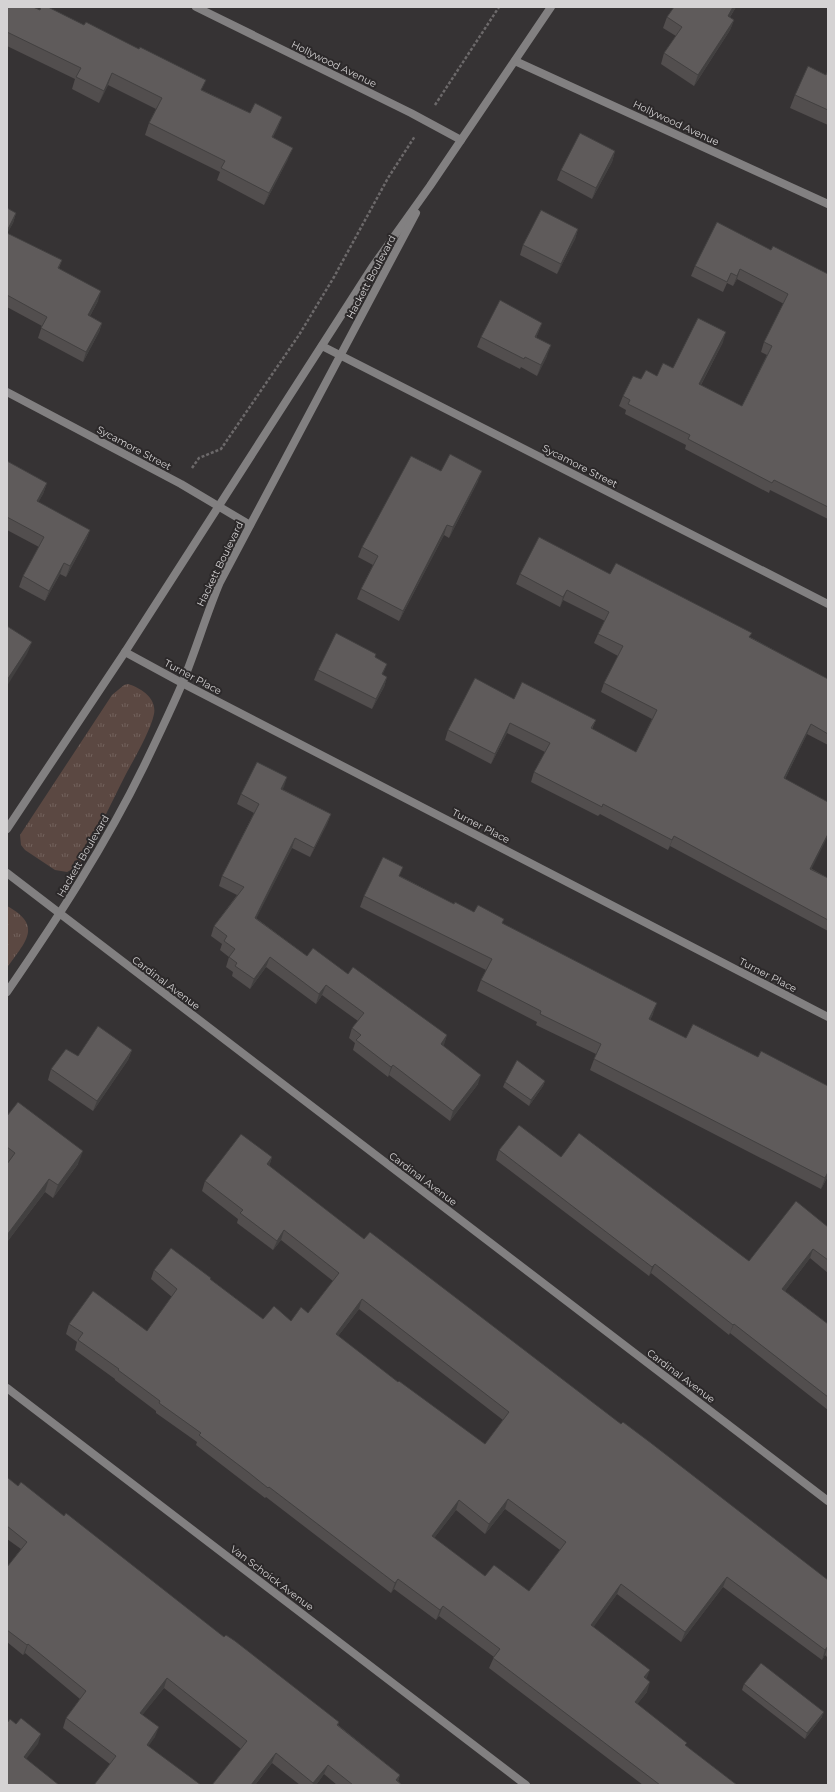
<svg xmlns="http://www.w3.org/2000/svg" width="835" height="1792" font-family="Montserrat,sans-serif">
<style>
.grass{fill:url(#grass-tufts)}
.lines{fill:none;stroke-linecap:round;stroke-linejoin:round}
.path{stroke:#6c696a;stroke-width:2.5;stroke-dasharray:3 2;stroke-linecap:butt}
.minor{stroke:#828081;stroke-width:8}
.tertiary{stroke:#828081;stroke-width:8}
.wall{fill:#524e4e;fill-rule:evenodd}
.shaded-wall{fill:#424040}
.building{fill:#5f5b5b;stroke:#424040;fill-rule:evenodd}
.labels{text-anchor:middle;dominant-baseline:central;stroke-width:4;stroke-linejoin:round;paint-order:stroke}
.street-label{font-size:10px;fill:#d5d3d4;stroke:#2c292a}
</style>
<defs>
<pattern id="grass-tufts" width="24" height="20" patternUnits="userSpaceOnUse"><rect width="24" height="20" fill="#5b4842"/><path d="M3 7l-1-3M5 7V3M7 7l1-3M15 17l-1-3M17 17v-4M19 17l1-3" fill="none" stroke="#72625c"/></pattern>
</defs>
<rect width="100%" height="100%" fill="#363334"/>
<g class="grass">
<path d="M128 684C141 688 157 698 154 714 151 730 134 759 126 774 110 805 96 837 78 866L67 872 55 870 25 850 21 845 20 835 112 695 124 685Z"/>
<path d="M7 906C44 926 25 942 7 968Z"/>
</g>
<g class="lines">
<g class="path">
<polyline points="435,105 499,7"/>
<polyline points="192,468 199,458 221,449 299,335 334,277 388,178 415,136"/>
</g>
<g class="minor">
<polyline points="196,7 411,113 461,140"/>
<polyline points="515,61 828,204"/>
<polyline points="322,346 828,604"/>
<polyline points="7,392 181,484 250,525"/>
<polyline points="125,652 182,683 828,1017"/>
<polyline points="7,873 828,1501"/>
<polyline points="7,1388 526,1785"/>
</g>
<g class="tertiary">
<polyline points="7,829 125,652 373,266 430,186 551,7"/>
<path d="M7 992C57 919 105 846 144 766 157 739 170 712 182 684 196 650 206 615 220 582L416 213"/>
</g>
</g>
<g class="wall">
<polygon points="7,7 202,90 250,113 282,117 277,129 273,137 288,159 264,205 217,180 220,172 145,135 149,123 156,109 108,85 99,103 72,89 75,79 7,46"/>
<polygon points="674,7 736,7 730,17 734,20 730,30 694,86 661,64 664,53 676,36 663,28 667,17"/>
<polygon points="828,70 828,125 790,108 795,95 826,75"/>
<polygon points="615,151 612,162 592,199 557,180 561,170"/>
<polygon points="7,208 16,213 13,223 7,233 62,260 59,268 98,301 90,316 102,323 99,332 83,362 38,338 42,326 7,307"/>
<polygon points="578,229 575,239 557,274 520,255 523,245"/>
<polygon points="771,250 828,274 828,519 770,490 769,493 685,449 686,445 625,414 626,410 619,406 623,396 641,379 657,376 723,342 701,385 742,406 767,355 761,352 764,342 784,304 737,279 733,286 727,283 723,292 691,276 695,266"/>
<polygon points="542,323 536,338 547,356 537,376 521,367 520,369 477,347 481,337"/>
<polygon points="7,461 47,483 43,494 38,502 90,530 86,540 66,577 60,574 45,601 19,587 23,576 39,547 7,530"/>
<polygon points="441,471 478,481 449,538 444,535 399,621 357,599 361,589 373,565 358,557 362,547"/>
<polygon points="520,574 610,574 750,637 828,679 828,745 807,734 785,779 812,869 828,878 828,931 670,846 668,850 600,814 598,816 531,782 534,772 545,752 507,733 491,764 445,740 448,730 514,699 596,720 592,729 636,752 652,719 601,692 604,683 618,656 594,643 598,634 605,621 563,600 560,607 516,584"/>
<polygon points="375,657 383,675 387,677 384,687 372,709 314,680 318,670"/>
<polygon points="287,777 282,789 331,814 327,824 310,857 292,848 256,918 307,956 348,974 447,1035 443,1046 478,1084 450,1121 389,1075 388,1077 353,1050 355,1043 349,1038 352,1028 358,1021 322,995 316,1004 266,967 250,989 232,976 233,972 226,967 229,957 220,950 222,944 211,936 214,926 237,895 219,886 222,876 254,813 237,804 241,794"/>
<polygon points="400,876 454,904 474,912 504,919 502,924 653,1014 650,1020 686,1038 758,1057 828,1086 828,1179 827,1178 821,1189 590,1070 596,1054 536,1025 537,1022 477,991 481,980 486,970 360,907 364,896"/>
<polygon points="132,1050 128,1060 93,1111 48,1080 51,1069 78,1056"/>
<polygon points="545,1081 543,1086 529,1106 503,1087 505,1082"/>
<polygon points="7,1116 78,1164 53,1198 45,1192 7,1242"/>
<polygon points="499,1150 561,1157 749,1261 828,1227 828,1273 810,1258 785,1291 828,1324 828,1410 730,1333 729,1335 651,1273 649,1276 496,1160"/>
<path d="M272 1157 269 1166 364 1239 621 1424 828 1580V1658L825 1655 822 1660 723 1587 681 1642 617 1594 593 1627 646 1679 647 1692 637 1704 686 1746 737 1785H643L489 1668 494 1657 439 1616 436 1620 394 1589 391 1593 266 1497 265 1498 244 1482 196 1445 197 1442 156 1413V1411L115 1380V1379L75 1350 77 1342 66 1334 69 1324 147 1331 172 1297 151 1279 154 1270 210 1279 263 1319 291 1321 308 1313 333 1281 281 1240 273 1250 237 1223 238 1219 202 1191 205 1181ZM359 1309 503 1420 485 1444 398 1382 338 1336ZM505 1509 560 1550 529 1591 485 1576 434 1538 456 1510 485 1534Z"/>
<polygon points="7,1480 18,1486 64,1516 224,1637 339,1722 338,1725 400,1775 398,1781 402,1785 337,1785 324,1774 316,1785 300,1785 272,1763 255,1785 212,1785 241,1749 164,1688 142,1715 155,1737 110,1764 63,1728 66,1718 80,1699 25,1653 23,1655 7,1642 7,1567 21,1549 7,1539"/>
<polygon points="744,1684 822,1717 805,1739 742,1690"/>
</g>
<g class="shaded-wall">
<polygon points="733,7 736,7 724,26 728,16"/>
<polygon points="734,20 730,30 694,86 698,75"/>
<polygon points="112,73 108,85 99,103 104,91"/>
<polygon points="282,117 277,129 267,148 272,137"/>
<polygon points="293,148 288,159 264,205 269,193"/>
<polygon points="615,151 612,162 592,199 596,188"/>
<polygon points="16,213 13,223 7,234 7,231"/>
<polygon points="578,229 575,239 557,274 561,264"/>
<polygon points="740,269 737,279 733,286 737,276"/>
<polygon points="101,291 98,301 85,325 88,315"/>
<polygon points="102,323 99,332 83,362 86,352"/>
<polygon points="542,323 538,333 531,348 535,337"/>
<polygon points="726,332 723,342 696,394 699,384"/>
<polygon points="551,345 547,356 537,376 541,365"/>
<polygon points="482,471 478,481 449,538 453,527"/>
<polygon points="47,483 43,494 33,512 37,501"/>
<polygon points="447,525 444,535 399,621 403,611"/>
<polygon points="90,530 86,540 66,577 70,566"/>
<polygon points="64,563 60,574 45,601 49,591"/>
<polygon points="567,590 563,600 560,607 563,597"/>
<polygon points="32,642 27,654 7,686 7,680"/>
<polygon points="387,664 383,674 378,684 382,674"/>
<polygon points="387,677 384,687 372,709 376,699"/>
<polygon points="510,723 507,733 491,764 495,754"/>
<polygon points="811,724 807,734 780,788 784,778"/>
<polygon points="287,777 284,787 278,798 281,789"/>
<polygon points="331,814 327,824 310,857 314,848"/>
<polygon points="828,834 828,836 807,878 810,869"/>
<polygon points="674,836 670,846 668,850 672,840"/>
<polygon points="295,838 292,848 252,927 255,918"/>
<polygon points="270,957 266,967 250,989 254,979"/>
<polygon points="326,985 322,995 316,1004 319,994"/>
<polygon points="657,1003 653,1014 645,1030 649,1019"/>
<polygon points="447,1035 444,1045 437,1054 441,1044"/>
<polygon points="132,1050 128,1060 93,1111 97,1101"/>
<polygon points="393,1065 389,1075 388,1077 391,1067"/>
<polygon points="481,1075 478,1084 450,1121 453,1111"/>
<polygon points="545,1081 543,1086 529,1106 531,1100"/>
<polygon points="83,1151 78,1164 53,1198 58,1185"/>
<polygon points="272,1157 269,1167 267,1164"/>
<polygon points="828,1172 828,1174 827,1178 821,1189 825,1178"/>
<polygon points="49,1179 45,1192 7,1242 7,1235"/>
<polygon points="284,1230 281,1240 273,1250 277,1241"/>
<polygon points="813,1249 810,1258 779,1299 782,1289"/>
<polygon points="655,1264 651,1273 649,1276 652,1267"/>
<polygon points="362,1299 359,1309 332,1344 336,1334"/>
<polygon points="734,1324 730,1333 729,1335 733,1325"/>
<polygon points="508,1499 505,1509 485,1534 489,1524"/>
<polygon points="459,1500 456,1510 428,1546 432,1536"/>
<polygon points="727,1577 723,1587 681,1642 685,1632"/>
<polygon points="398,1579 394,1589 391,1593 395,1583"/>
<polygon points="621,1584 617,1594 588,1635 591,1625"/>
<polygon points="443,1606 439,1616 436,1620 440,1610"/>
<polygon points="28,1644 25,1653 23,1655 27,1645"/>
<polygon points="828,1646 825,1655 822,1660 825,1650"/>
<polygon points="650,1670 646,1680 644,1677"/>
<polygon points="167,1678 164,1688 136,1723 140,1713"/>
<polygon points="650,1682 647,1692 631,1712 635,1702"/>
<polygon points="824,1712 822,1717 805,1739 807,1733"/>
<polygon points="159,1727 155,1737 143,1754 147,1745"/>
<polygon points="41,1734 38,1744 20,1767 24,1757"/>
<polygon points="276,1753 272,1763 255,1785 251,1785"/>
<polygon points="328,1765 324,1774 316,1785 312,1785 313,1783"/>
<polygon points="400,1775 397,1784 396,1780"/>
</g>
<g class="building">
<polygon points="7,7 33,7 40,10 41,7 48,7 84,25 86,22 139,49 140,47 206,80 201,90 250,113 255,103 282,117 272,137 293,148 269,193 221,168 225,161 149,123 162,98 112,73 104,91 76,77 81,68 7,32"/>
<polygon points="674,7 733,7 728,16 734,20 698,75 664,53 682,27 667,17"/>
<polygon points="808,66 826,75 828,70 828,110 795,95"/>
<polygon points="580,133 615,151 596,188 561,170"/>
<polygon points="7,208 16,213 7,231"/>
<polygon points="541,210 578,229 561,264 523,245"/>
<polygon points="717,222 771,250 773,246 828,274 828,507 774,480 772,483 688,439 690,435 628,404 630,400 623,396 633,376 641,379 646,370 657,376 663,363 673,368 698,318 726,332 699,384 742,406 772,346 764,342 788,294 740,269 737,276 731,273 727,282 695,266"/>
<polygon points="7,233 62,260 58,268 101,291 88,315 102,323 86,352 41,328 47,317 7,295"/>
<polygon points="500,300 542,323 535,337 551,345 541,365 525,357 524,359 481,337"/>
<polygon points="450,454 482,471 453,527 447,525 403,611 361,589 378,556 362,547 411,456 441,471"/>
<polygon points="7,461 47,483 37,501 90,530 70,566 64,563 49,591 23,576 44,537 7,517"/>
<polygon points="539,537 610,574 616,563 752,633 749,637 828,679 828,734 811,724 784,778 828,802 828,834 810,869 828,878 828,920 674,836 672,840 603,804 602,807 534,772 550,743 510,723 495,754 448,730 475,678 514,699 522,682 596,720 591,728 636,752 657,710 604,683 623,646 598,634 609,612 567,590 563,597 520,574"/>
<polygon points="7,626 32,642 7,680"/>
<polygon points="336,633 376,654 375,657 387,664 382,674 387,677 376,699 318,670"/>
<polygon points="257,762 287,777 281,789 331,814 314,848 295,838 255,918 307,956 313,948 348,974 353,967 447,1035 441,1044 481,1075 453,1111 393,1065 391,1067 356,1040 361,1035 352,1028 364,1013 326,985 319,994 270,957 254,979 235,966 237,963 229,957 235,949 224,941 227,936 214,926 244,887 222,876 259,804 241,794"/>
<polygon points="383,857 403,867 399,876 454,904 455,902 474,912 478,905 504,919 502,923 657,1003 649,1019 686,1038 693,1024 758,1057 761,1051 828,1086 828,1172 825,1178 594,1059 601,1044 540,1014 541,1011 481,980 492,959 364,896"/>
<polygon points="98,1026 132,1050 97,1101 51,1069 66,1049 78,1056"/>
<polygon points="517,1060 545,1081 531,1100 505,1082"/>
<polygon points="18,1102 83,1151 58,1185 49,1179 7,1235 7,1164 15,1153 7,1147 7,1116"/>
<polygon points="519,1125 561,1157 579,1133 749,1261 796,1201 828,1227 828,1260 813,1249 782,1289 828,1324 828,1397 734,1324 733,1325 655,1264 652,1267 499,1150"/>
<path d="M241 1134 272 1157 267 1164 364 1239 370 1232 621 1424 623 1422 651 1443 828 1580V1646L825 1650 727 1577 685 1632 621 1584 591 1625 650 1670 644 1677 650 1682 635 1702 687 1743 685 1745 737 1785H660L493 1658 500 1649 443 1606 440 1610 398 1579 395 1583 269 1487 268 1488 248 1472 199 1435 201 1433 159 1403 160 1401 118 1370 119 1369 78 1340 83 1333 69 1324 93 1291 147 1331 177 1289 154 1270 171 1248 211 1278 210 1279 263 1319 274 1306 291 1321 301 1307 308 1313 339 1273 284 1230 277 1241 240 1213 243 1210 205 1181ZM362 1299 509 1412 485 1444 399 1381 398 1382 336 1334ZM508 1499 566 1542 529 1591 494 1565 485 1576 432 1536 459 1500 489 1524Z"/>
<polygon points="8,1478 18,1486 21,1482 64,1516 66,1513 224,1637 226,1635 235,1641 339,1722 337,1725 400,1775 396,1780 402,1785 353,1785 328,1765 313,1783 276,1753 251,1785 212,1785 247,1741 167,1678 140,1713 159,1727 147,1745 201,1785 94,1785 116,1756 66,1718 86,1691 28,1644 27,1645 7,1630 7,1567 27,1542 7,1526 7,1480"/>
<polygon points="761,1663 824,1712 807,1733 744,1684"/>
<polygon points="21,1718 41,1734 24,1757 59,1785 7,1785 7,1723 10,1719 16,1724"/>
</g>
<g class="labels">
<g class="street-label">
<text transform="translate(334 64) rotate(26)">Hollywood Avenue</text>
<text transform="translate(676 123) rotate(25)">Hollywood Avenue</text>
<text transform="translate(371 277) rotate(-62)">Hackett Boulevard</text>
<text transform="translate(134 448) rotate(28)">Sycamore Street</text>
<text transform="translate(580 466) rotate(27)">Sycamore Street</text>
<text transform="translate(220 564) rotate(-64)">Hackett Boulevard</text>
<text transform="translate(193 677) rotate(28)">Turner Place</text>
<text transform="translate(481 826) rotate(27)">Turner Place</text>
<text transform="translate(83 856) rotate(-60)">Hackett Boulevard</text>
<text transform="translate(768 975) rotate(27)">Turner Place</text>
<text transform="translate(166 983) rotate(37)">Cardinal Avenue</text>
<text transform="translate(423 1179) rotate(37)">Cardinal Avenue</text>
<text transform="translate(681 1376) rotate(37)">Cardinal Avenue</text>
<text transform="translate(272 1578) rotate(37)">Van Schoick Avenue</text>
</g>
</g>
<rect width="835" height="1792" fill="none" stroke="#d5d3d4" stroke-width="16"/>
</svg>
